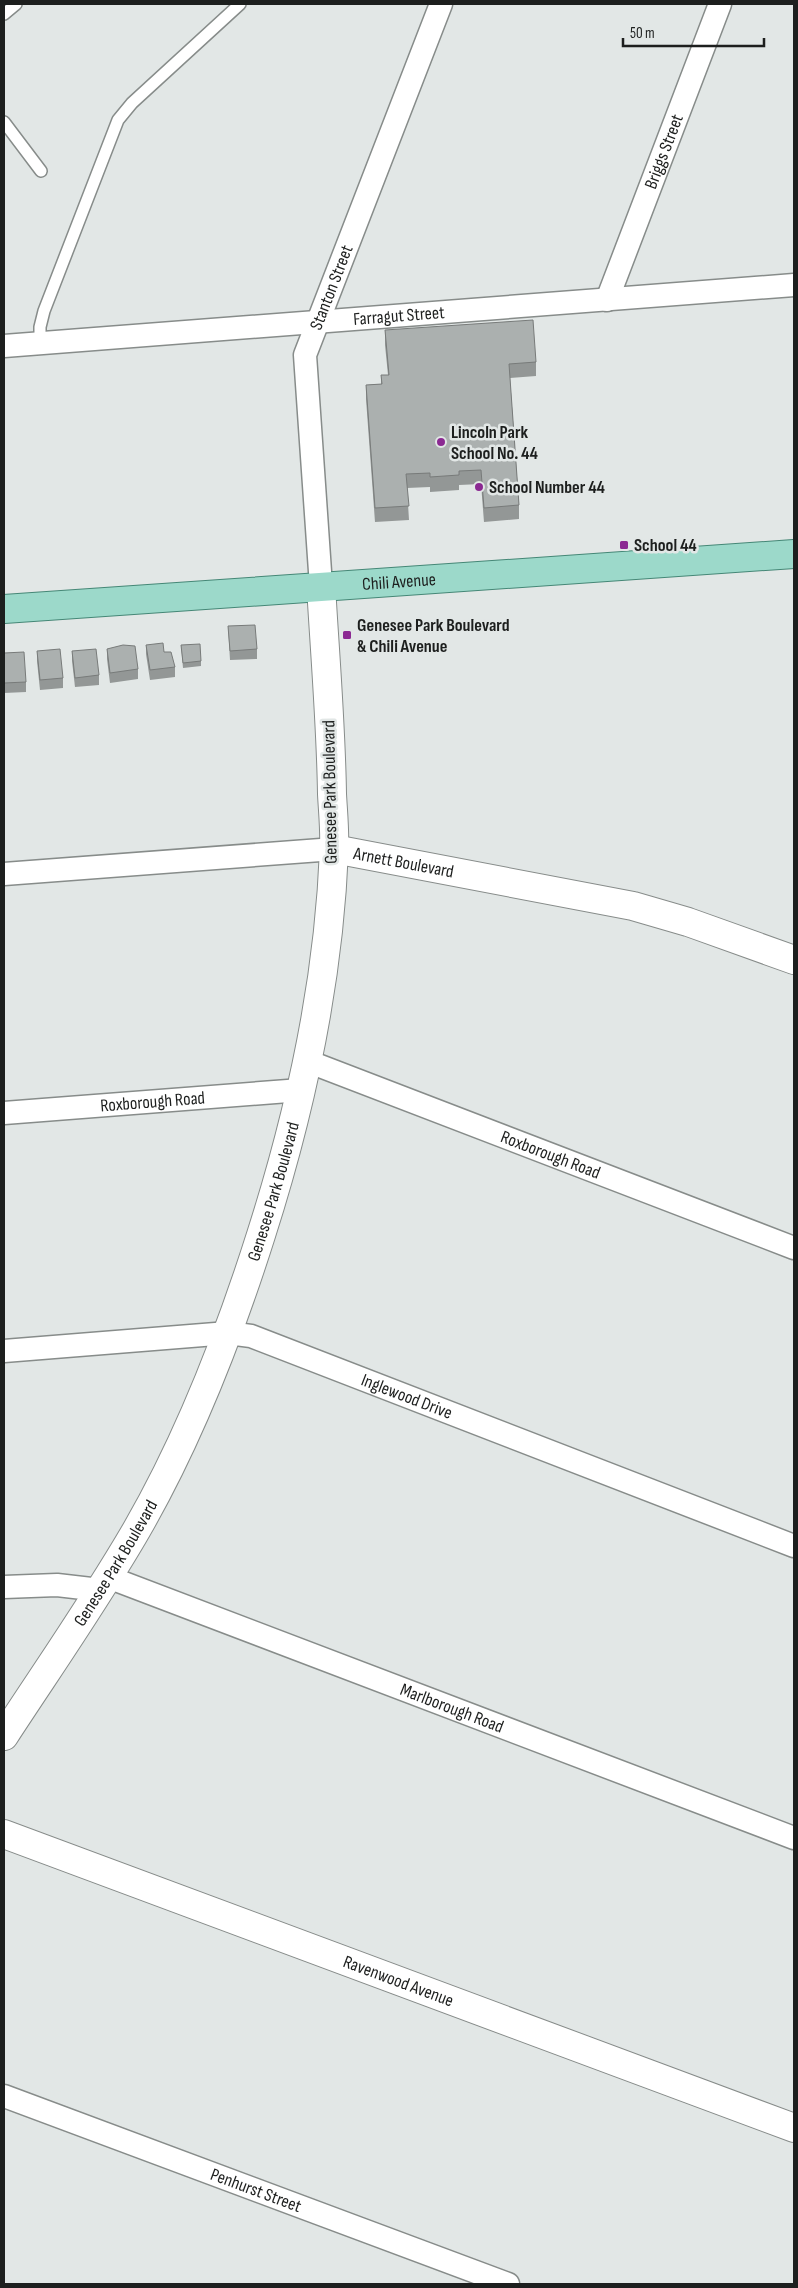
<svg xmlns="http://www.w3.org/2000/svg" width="798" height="2288" font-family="'Sofia Sans Condensed',sans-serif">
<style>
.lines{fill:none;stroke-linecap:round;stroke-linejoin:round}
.service-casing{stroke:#878c8a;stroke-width:14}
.minor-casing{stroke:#878c8a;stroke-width:25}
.tertiary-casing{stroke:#878c8a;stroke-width:30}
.primary-casing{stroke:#458776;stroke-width:30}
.service{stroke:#fff;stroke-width:11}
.minor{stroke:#fff;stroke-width:22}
.tertiary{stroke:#fff;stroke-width:28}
.primary{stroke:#9cd9ca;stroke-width:28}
.wall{fill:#939796}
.building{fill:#abb0af;stroke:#787b7a}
.poi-dot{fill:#8b2992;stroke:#e2e7e6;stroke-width:2}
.labels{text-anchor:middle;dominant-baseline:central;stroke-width:5;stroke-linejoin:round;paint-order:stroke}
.street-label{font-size:18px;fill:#1d1f1e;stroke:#e2e7e6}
.poi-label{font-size:18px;font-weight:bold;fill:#1d1f1e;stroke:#e2e7e6;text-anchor:start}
</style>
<rect width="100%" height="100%" fill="#e2e7e6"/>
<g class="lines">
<defs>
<g id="service">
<polyline points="4,14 16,4"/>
<polyline points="4,122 41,171"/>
<polyline points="40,344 40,327 44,311 118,120 132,103 240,4"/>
</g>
<g id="minor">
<path id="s1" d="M607 300 720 4"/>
<path id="s2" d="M4 346 794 285"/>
<path id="s3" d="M321 586 305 355 441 4"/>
<polyline points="4,874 334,849"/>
<path id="s4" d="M307 1061 794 1248"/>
<path id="s5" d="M4 1113 301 1090"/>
<path id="s6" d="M4 1351 228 1333 251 1336 794 1546"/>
<path id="s7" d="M108 1577 794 1838"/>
<polyline points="4,1587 57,1585 100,1590"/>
<path id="s8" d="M4 2096 508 2284"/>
</g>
<g id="tertiary">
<path id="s9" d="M334 849 633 906 688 922 794 960"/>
<path id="s10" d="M4 1736C49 1667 96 1600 137 1529 190 1437 229 1336 261 1235 301 1110 329 981 334 850 335 831 333 813 332 794 331 725 325 655 321 586"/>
<path id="s11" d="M4 1834 794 2128"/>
</g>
<g id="primary">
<path id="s12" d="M4 609 794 554"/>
</g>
</defs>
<use href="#service" class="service-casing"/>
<use href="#minor" class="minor-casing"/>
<use href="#tertiary" class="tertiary-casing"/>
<use href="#primary" class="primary-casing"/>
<use href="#service" class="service"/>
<use href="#minor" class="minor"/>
<use href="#tertiary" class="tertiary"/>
<use href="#primary" class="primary"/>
</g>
<g class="wall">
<polygon points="385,330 536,362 536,376 510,378 519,505 519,519 484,522 481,484 459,485 459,490 430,492 430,487 407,488 409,520 375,522 366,399 366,385 381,384 381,375 388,375 385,345"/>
<polygon points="228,626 257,649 257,659 230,660"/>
<polygon points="146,645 164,652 175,667 175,677 150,680 146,654"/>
<polygon points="181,645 201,661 201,666 183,668"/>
<polygon points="107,649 138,669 138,679 110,683 107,659"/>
<polygon points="37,651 63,678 63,688 40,690 37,661"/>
<polygon points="72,651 99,675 99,685 75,687 72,661"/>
<polygon points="4,653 26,682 26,692 4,693"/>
</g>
<g class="building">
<polygon points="533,320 536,362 509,364 519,505 484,508 481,470 459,471 459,475 430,477 430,473 406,474 409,506 375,508 366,385 382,384 381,375 389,375 385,330"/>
<polygon points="255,625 257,649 230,651 228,626"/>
<polygon points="163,643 164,652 171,652 175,667 150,670 146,645"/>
<polygon points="200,644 201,661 183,663 181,645"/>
<polygon points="123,645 135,646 138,669 110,673 107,649"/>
<polygon points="60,649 63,678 40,680 37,651"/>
<polygon points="96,649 99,675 75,678 72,651"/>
<polygon points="24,652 26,682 4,683 4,653"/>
</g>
<g class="poi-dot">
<circle cx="441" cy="442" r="5"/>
<circle cx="479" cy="487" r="5"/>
<rect x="619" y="540" width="10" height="10" rx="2.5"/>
<rect x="342" y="630" width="10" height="10" rx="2.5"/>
</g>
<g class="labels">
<g class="street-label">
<text stroke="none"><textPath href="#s1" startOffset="159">Briggs Street</textPath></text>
<text stroke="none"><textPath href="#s3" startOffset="304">Stanton Street</textPath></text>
<text stroke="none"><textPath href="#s2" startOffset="396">Farragut Street</textPath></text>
<text stroke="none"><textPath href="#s12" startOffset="396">Chili Avenue</textPath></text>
<text transform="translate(330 792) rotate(-91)">Genesee Park Boulevard</text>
<text stroke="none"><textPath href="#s9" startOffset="71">Arnett Boulevard</textPath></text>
<text stroke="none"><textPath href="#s5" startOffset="149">Roxborough Road</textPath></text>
<text stroke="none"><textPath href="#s4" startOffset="261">Roxborough Road</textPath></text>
<text stroke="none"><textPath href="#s10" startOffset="611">Genesee Park Boulevard</textPath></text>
<text stroke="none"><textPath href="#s6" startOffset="415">Inglewood Drive</textPath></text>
<text stroke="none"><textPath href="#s10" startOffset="206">Genesee Park Boulevard</textPath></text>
<text stroke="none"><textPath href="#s7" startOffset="368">Marlborough Road</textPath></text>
<text stroke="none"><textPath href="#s11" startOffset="421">Ravenwood Avenue</textPath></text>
<text stroke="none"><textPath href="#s8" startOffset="269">Penhurst Street</textPath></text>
</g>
<g class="poi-label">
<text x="451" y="432">Lincoln Park<tspan x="451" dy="21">School No. 44</tspan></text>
<text x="489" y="487">School Number 44</text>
<text x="634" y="545">School 44</text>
<text x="357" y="625">Genesee Park Boulevard<tspan x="357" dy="21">&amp; Chili Avenue</tspan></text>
</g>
</g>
<rect width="798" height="2288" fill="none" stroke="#1d1f1e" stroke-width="10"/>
<path d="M623 38v8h141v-8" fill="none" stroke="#1d1f1e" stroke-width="2.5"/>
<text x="630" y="38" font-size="15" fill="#1d1f1e" stroke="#e2e7e6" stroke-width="4" paint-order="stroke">50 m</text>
</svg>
